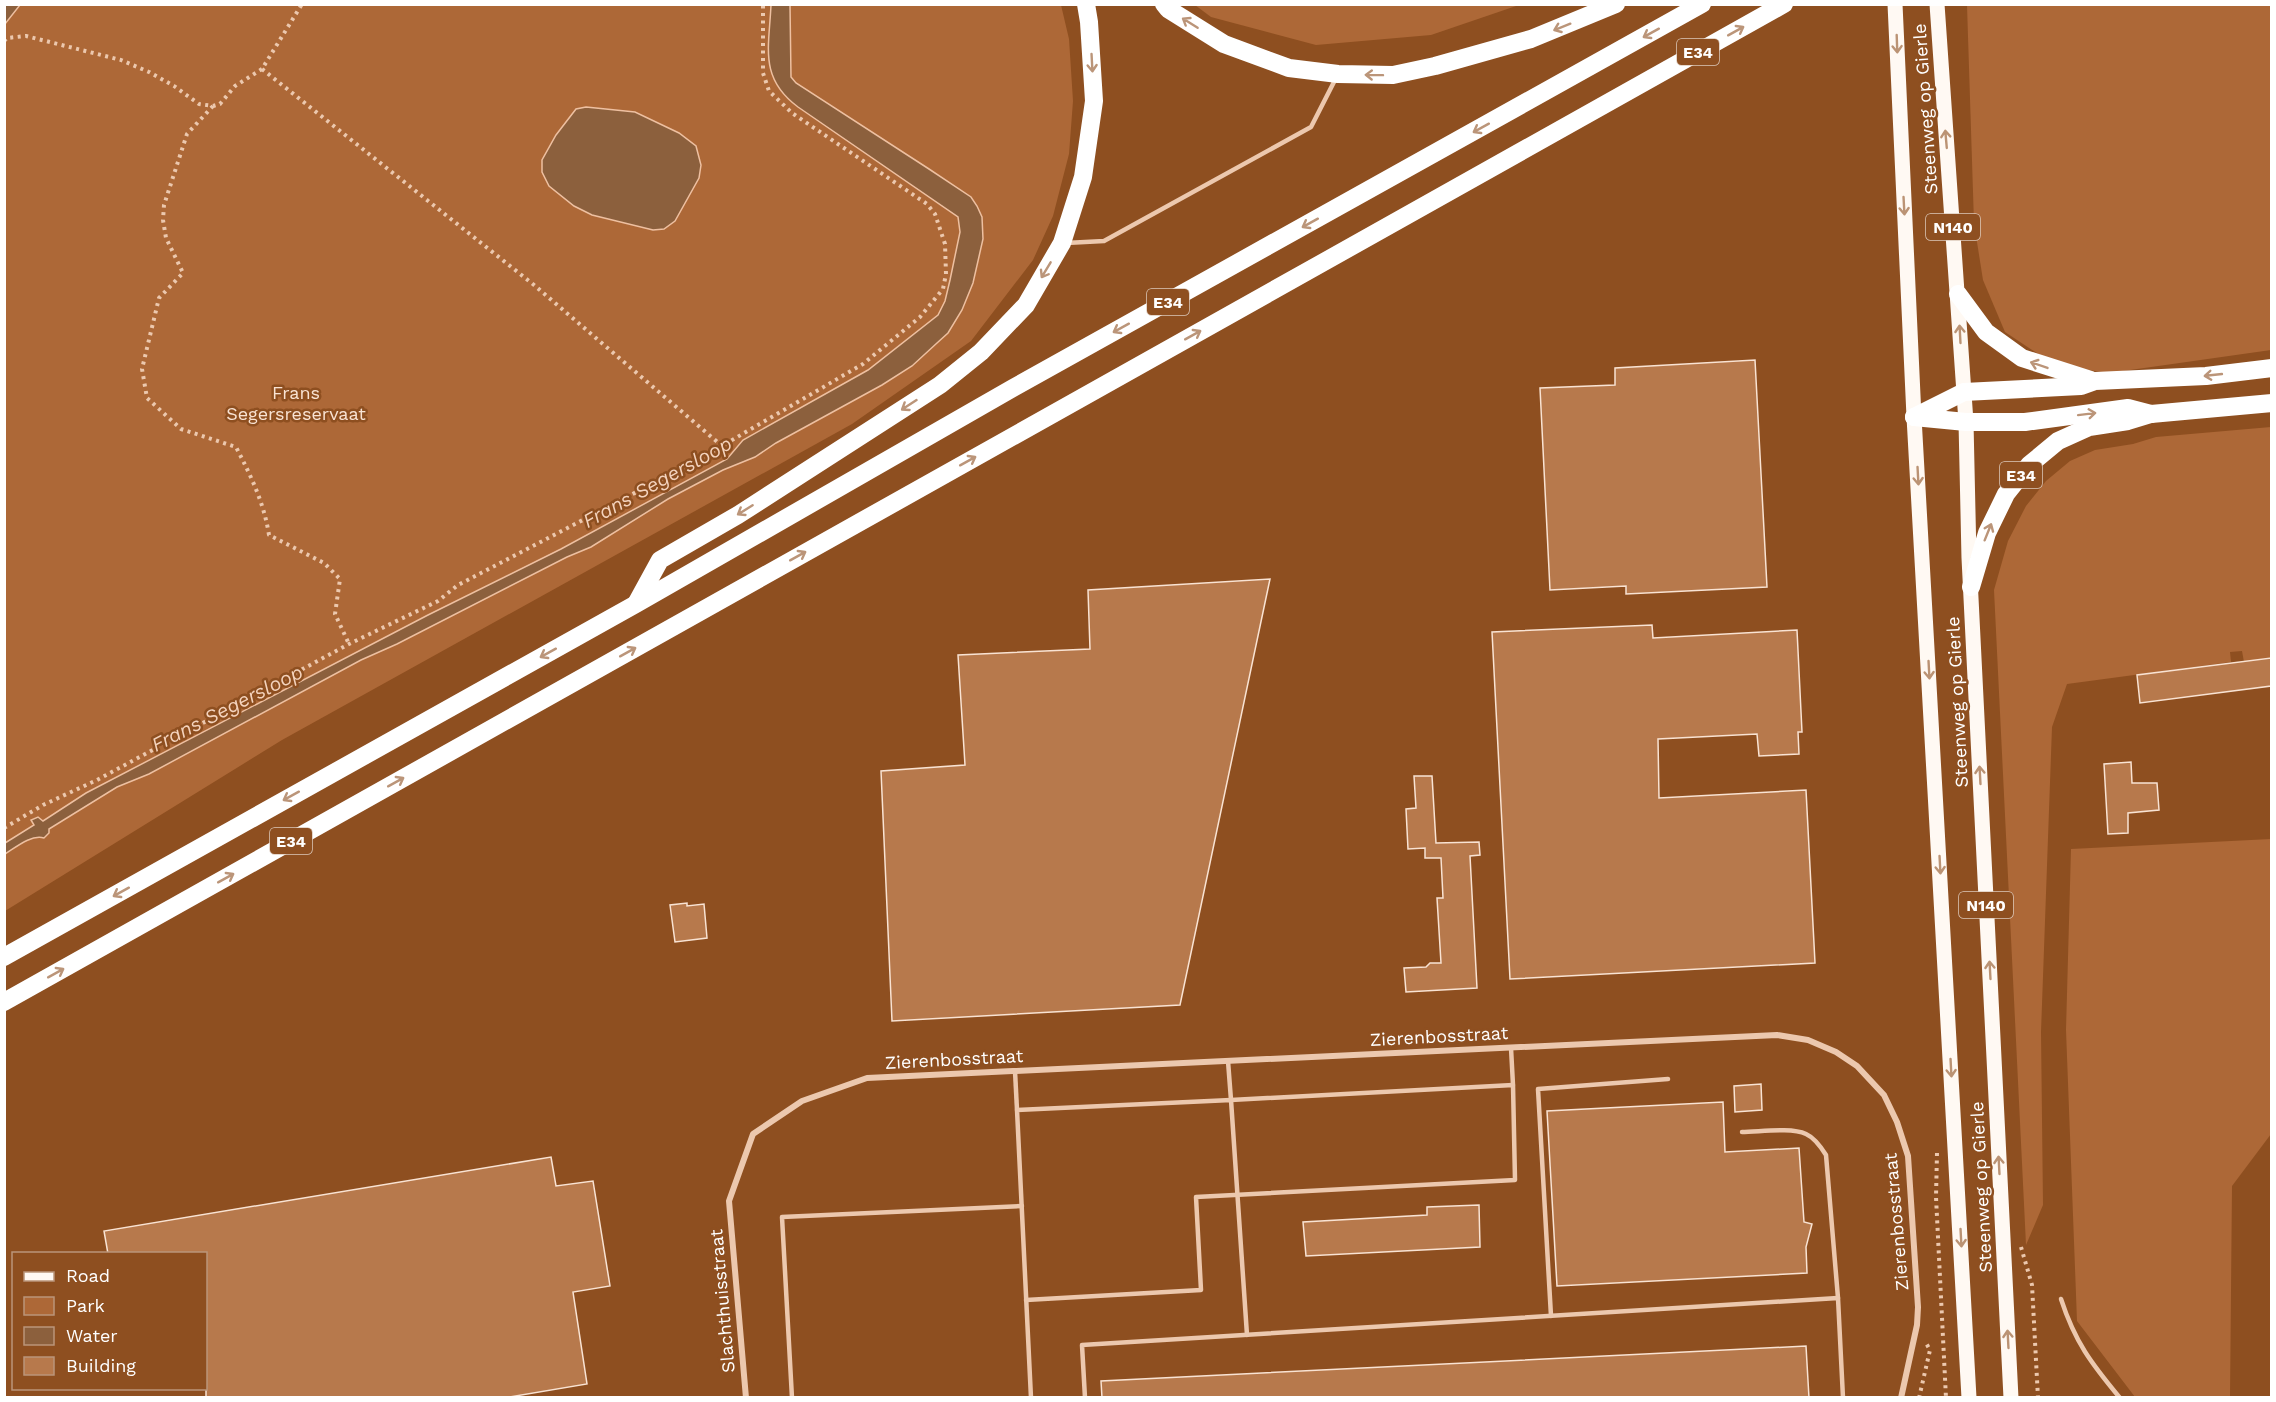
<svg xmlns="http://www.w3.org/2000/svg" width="2276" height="1402" font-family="'Work Sans',sans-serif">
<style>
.green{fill:#ad6837}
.water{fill:#8c603d;stroke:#eec0a1;stroke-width:1.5}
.building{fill:#b7794c;stroke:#f9e3d3;stroke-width:1.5}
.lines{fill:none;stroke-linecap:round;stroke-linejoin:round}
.path{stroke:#ecc8ae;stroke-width:4;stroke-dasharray:3 4.5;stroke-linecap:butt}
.lane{stroke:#ecc8ae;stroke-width:4.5}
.street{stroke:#ecc8ae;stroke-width:6}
.primary{stroke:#fff9f3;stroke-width:15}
.highway{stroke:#fff;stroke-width:18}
.oneway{stroke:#bb9579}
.oneway2{stroke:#bb9374}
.labels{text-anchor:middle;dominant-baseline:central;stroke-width:5;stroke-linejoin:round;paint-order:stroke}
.shield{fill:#8e4f20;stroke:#ddcabc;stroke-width:1.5}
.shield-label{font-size:16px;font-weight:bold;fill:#fff}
.street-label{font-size:18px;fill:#fff;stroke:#8e4f20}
.park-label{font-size:18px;fill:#f9e3d3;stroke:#8e4f20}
.water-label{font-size:20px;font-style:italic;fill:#f4d3bd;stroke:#8e4f20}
</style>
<rect width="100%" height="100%" fill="#8e4f20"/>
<g class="green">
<polygon points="20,5 1061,5 1069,39 1073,101 1069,154 1053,216 1033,260 971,341 852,424 282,740 5,911 4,24"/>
<polygon points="1195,5 1519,5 1431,35 1316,45 1211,17"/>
<polygon points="1967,5 2271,5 2271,350 2109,373 2055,365 2005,332 1983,280 1974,223"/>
<polygon points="2271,427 2271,658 2244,662 2242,651 2230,652 2231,662 2067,684 2052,727 2041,1032 2043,1205 2026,1245 1994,590 2008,541 2026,506 2046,481 2070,461 2095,450 2133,444 2156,437"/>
<polygon points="2271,839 2271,1134 2232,1186 2230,1397 2135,1397 2077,1321 2066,1030 2071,849"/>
</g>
<g class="water">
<polygon points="5,4 20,5 5,24 4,5"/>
<path d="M771 5H790L791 77 796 83 929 169 971 197 977 206 982 217 983 239 973 283 962 310 948 333 937 343 912 366 882 385 776 443 755 457 723 470 668 499 591 547 567 557 397 644 361 660 149 774 117 787 49 829V833L44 838C31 834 15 848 5 854V843L34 825 31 820 38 817 43 821 86 793 428 615 561 549 727 459 743 440 868 370 938 315 945 301 950 280 960 232 958 217 798 107C759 78 769 48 771 5Z"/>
<polygon points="586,107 635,112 679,133 696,146 701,165 699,178 675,221 664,229 653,230 592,215 574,206 549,186 542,172 542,160 556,135 576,109"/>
</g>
<g class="building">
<polygon points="1755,360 1767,587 1626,594 1626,586 1550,590 1540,388 1615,385 1615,368"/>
<polygon points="1270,579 1180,1005 892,1021 881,771 965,765 958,655 1090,649 1088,590"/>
<polygon points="1652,625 1653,638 1797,630 1802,732 1798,732 1799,754 1759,756 1757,734 1658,739 1659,798 1806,790 1815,963 1510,979 1492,632"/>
<polygon points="2271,658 2271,686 2140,703 2137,675"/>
<polygon points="2131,762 2132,783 2157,783 2159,810 2128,813 2128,833 2108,834 2104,764"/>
<polygon points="1414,776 1432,776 1436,843 1479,842 1480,855 1470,856 1477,988 1406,992 1404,968 1426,967 1430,963 1441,963 1437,898 1443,898 1441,858 1425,858 1425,848 1408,849 1406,809 1416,808"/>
<polygon points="687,903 687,906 704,904 707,938 675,942 670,905"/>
<polygon points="1761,1084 1762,1110 1735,1112 1734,1086"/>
<polygon points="1723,1102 1725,1152 1799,1148 1804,1222 1812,1224 1806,1247 1807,1273 1557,1286 1547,1111"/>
<polygon points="551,1157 556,1186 593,1181 610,1286 573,1292 587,1384 503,1398 206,1398 206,1254 108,1254 104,1231"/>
<polygon points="1479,1205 1480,1247 1306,1256 1303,1222 1427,1215 1427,1207"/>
<polygon points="1806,1346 1809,1398 1102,1398 1101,1381"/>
</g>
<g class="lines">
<g class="path">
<polyline points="4,41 7,38 26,36 121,60 149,72 174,86 199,104 213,106 220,104 235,86 262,69 302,4"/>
<polyline points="262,69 534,285 722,446"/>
<path d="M213 106 187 134 164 205 163 220 166 238 183 273 159 298 142 369 147 398 181 429 236 447C251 476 264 503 269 535L324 563 340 579 335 614 349 644"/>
<polyline points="4,828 43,805 97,780 349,644 438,601 458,585 696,461 863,364 920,317 943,289 946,274 945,244 935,214 927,204 792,113 769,91 763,73 763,4"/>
<polyline points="1937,1153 1936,1197 1946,1398"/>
<polyline points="2021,1247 2032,1285 2038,1398"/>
<polyline points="1919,1398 1930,1350 1926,1343"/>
</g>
<g class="lane">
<polyline points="1066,243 1104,241 1311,127 1335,80"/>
<polyline points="1511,1048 1513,1085"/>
<polyline points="1015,1071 1017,1110"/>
<path d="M1742 1132C1759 1132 1791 1127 1806 1134 1815 1138 1821 1147 1826 1155L1838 1298"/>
<path d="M2061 1299C2075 1342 2091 1363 2120 1398"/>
<polyline points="1026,1300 1201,1290 1196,1197 1515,1180 1513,1085 1231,1100 1228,1061"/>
<polyline points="1551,1316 1538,1089 1668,1079"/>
<polyline points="792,1398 782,1217 1022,1206"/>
<polyline points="1031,1398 1017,1110 1231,1100 1247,1335"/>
<polyline points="1085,1398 1082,1345 1838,1298 1843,1398"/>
</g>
<polyline class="street" points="746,1398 729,1201 753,1134 802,1101 867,1078 1777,1035 1808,1040 1836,1052 1857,1066 1884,1095 1897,1122 1908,1156 1918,1307 1917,1325 1901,1398"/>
<g class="primary">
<polyline points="1895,4 1914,417 1969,1398"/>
<polyline points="1937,4 1966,422 1969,558 2011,1398"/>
</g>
<g class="highway">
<polyline points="1164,4 1168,9 1224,44 1289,68 1338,74 1393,75 1435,66 1531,39 1616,4"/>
<polyline points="1958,294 1986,332 2022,358 2091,380"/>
<polyline points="1914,417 1964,392 2081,386 2095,381 2206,376 2272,368"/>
<polyline points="1914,417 1966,422 2025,422 2128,408 2151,414"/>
<polyline points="1971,587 1987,533 2006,494 2029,465 2058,441 2089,427 2128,421 2151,414 2272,403"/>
<polyline points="637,602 660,560 738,515 940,385 981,352 1026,305 1062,243 1083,177 1094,101 1089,22 1086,4"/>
<polyline points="4,957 636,604 1013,388 1702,4"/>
<polyline points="4,1002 1784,4"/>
</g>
</g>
<defs><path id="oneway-shaft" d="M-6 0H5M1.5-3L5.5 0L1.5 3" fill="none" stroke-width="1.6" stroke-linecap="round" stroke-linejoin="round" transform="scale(1.5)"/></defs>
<g class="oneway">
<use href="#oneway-shaft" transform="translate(1190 23) rotate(-148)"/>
<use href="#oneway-shaft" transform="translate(1562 27) rotate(158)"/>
<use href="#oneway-shaft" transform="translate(1736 31) rotate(-29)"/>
<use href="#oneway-shaft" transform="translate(1651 33) rotate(151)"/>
<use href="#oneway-shaft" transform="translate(1092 63) rotate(87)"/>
<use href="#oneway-shaft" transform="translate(1374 75) rotate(-179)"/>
<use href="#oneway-shaft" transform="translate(1481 128) rotate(151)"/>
<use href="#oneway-shaft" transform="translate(1310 223) rotate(151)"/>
<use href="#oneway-shaft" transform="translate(1046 270) rotate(121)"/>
<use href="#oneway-shaft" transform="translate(1121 328) rotate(151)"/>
<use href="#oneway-shaft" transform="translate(1193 335) rotate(-29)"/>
<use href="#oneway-shaft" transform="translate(2039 365) rotate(-161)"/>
<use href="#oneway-shaft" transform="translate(2213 375) rotate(174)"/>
<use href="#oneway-shaft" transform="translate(909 405) rotate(147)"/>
<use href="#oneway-shaft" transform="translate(2087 414) rotate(-7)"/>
<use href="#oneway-shaft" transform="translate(968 461) rotate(-29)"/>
<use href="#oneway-shaft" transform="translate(745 510) rotate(148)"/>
<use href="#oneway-shaft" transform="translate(1988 532) rotate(-68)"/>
<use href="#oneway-shaft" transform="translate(798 556) rotate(-29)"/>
<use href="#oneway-shaft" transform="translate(628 652) rotate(-29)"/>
<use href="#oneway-shaft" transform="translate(548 653) rotate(151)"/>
<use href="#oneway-shaft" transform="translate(396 782) rotate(-29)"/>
<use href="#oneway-shaft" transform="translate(291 796) rotate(151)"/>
<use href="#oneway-shaft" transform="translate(226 878) rotate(-29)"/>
<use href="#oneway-shaft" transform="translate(121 892) rotate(151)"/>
<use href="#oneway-shaft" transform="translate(56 973) rotate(-29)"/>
</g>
<g class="oneway2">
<use href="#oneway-shaft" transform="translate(1897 44) rotate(88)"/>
<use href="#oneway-shaft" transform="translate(1946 139) rotate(-95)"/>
<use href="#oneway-shaft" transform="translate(1904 206) rotate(87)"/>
<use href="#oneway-shaft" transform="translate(1960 334) rotate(-93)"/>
<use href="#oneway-shaft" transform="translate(1918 476) rotate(87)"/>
<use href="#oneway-shaft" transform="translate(1929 670) rotate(87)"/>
<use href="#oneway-shaft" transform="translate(1980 775) rotate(-93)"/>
<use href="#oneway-shaft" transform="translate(1940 865) rotate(87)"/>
<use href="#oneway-shaft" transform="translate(1990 970) rotate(-93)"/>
<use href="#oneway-shaft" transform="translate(1951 1068) rotate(87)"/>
<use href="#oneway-shaft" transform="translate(1999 1165) rotate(-93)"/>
<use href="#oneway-shaft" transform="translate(1961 1238) rotate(87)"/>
<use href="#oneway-shaft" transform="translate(2008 1339) rotate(-93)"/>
</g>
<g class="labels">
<g class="shield">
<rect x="1677" y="39" width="42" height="26" rx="4.5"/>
<rect x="1926" y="214" width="54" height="26" rx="4.5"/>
<rect x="1147" y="289" width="42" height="26" rx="4.5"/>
<rect x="2000" y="462" width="42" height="26" rx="4.5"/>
<rect x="270" y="828" width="42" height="26" rx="4.5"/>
<rect x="1959" y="892" width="54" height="26" rx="4.5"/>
</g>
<g class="shield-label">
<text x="1698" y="52">E34</text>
<text x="1953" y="227">N140</text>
<text x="1168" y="302">E34</text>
<text x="2021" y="475">E34</text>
<text x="291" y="841">E34</text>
<text x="1986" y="905">N140</text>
</g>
<g class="street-label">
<text transform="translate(1925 109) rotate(-94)">Steenweg op Gierle</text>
<text transform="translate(1957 702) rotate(-93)">Steenweg op Gierle</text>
<text transform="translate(1439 1036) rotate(-3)">Zierenbosstraat</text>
<text transform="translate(954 1059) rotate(-3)">Zierenbosstraat</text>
<text transform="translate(1981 1187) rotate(-93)">Steenweg op Gierle</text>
<text transform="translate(1896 1222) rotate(-95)">Zierenbosstraat</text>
<text transform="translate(722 1301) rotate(-95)">Slachthuisstraat</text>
</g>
<g class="park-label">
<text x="296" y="392">Frans<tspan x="296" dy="21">Segersreservaat</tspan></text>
</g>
<g class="water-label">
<text transform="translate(657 482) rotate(-29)">Frans Segersloop</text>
<text transform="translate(227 708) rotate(-27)">Frans Segersloop</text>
</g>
</g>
<rect width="2276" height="1402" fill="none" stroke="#ffffff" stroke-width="12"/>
<rect x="12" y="1252" width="195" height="138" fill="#8e4f20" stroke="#bb9579" stroke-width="1.5"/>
<rect x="24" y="1272" width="30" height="9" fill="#fff9f3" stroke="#bb9579" stroke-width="1.5"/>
<text x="66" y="1282" font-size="18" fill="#ffffff">Road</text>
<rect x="24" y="1297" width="30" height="18" fill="#ad6837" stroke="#bb9579" stroke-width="1.5"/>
<text x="66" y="1312" font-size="18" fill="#ffffff">Park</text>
<rect x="24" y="1327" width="30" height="18" fill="#8c603d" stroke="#bb9579" stroke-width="1.5"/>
<text x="66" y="1342" font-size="18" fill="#ffffff">Water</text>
<rect x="24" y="1357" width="30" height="18" fill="#b7794c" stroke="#bb9579" stroke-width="1.5"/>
<text x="66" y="1372" font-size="18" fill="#ffffff">Building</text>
</svg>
